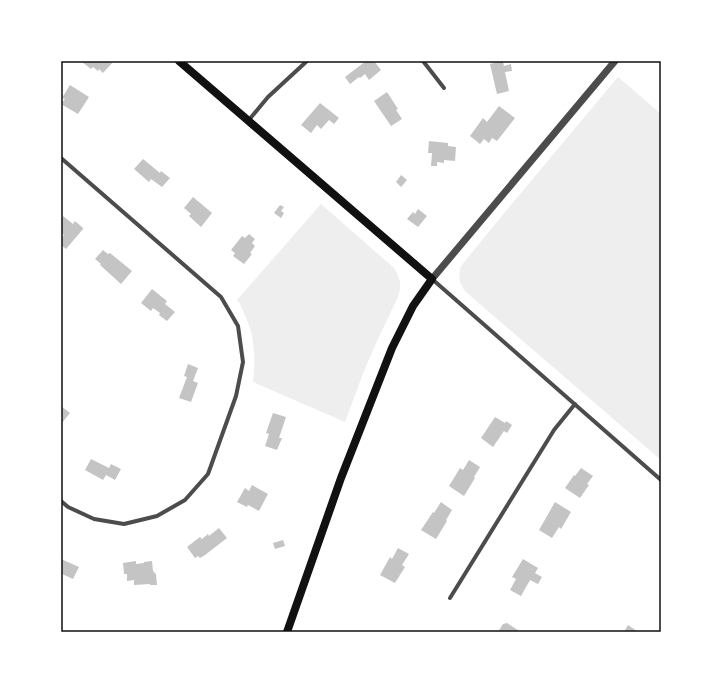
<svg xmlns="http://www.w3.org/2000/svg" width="722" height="693" font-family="'Titillium Web',sans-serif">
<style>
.green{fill:#eee}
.building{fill:#c4c4c4}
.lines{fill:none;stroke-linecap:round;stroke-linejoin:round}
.minor{stroke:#4c4c4c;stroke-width:4}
.tertiary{stroke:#4c4c4c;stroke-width:7}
.secondary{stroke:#111;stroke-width:8}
.neatline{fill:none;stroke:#111;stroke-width:1.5}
</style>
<rect width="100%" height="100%" fill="#fff"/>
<g class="green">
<path d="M618 77 661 114V460L467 293C459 285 458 277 461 266L510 206Z"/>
<path d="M321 204 394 268 397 273 400 282V289L398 297 377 341 364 371 345 422 253 382C255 365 255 348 251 331 248 322 244 313 240 304L237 300Z"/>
</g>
<g class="building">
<polygon points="83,61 114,61 103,73 99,69 98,71 93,67 91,69 82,62"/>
<polygon points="366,61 374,61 381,70 369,80 365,74 360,78 359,77 350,84 345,77"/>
<polygon points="503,61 504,66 511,64 512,71 505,72 509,91 497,94 490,64"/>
<polygon points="70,85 89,97 78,114 61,104 65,99 62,98"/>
<polygon points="387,92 398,109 396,110 402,119 391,126 374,101"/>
<polygon points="320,103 339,118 334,124 329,120 321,129 317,125 311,133 301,125"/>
<polygon points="499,106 515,118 497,141 492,138 489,143 484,139 480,144 470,136 483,118 487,122"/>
<polygon points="429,141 448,143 448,146 456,147 455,161 444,160 444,163 437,162 437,166 431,166 432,153 428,153"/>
<polygon points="143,159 160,173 161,171 170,178 162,187 151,179 149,182 134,169"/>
<polygon points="401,175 407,180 401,187 396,182"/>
<polygon points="193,197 212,213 201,227 189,216 191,214 184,208"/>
<polygon points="280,205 284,207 281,211 284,213 281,218 274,213"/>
<polygon points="418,209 427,216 418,227 407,219 413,212 415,214"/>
<polygon points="63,216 73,224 75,221 83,228 83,229 66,249 61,245 61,239 64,235 61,233 61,218"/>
<polygon points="249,234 255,239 252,243 255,246 250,253 252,254 244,264 233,256 235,253 231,250 242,236 245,238"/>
<polygon points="103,250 108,254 110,253 132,271 121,284 100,265 101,264 95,259"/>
<polygon points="152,289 167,301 165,304 175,312 167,321 159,315 160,313 153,308 151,311 141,303"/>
<polygon points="188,364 198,368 193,381 198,383 191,402 179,398 187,377 184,376"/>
<polygon points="61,406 70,413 61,424"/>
<polygon points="273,413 286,417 279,438 282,438 277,450 265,446 269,434 266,433"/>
<polygon points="495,417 505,423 506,421 512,425 507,433 504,431 493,447 481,438"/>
<polygon points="91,459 109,468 111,464 121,469 115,480 106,475 103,480 85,470"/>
<polygon points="469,460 480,467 474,477 475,478 464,496 449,486 460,468 463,470"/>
<polygon points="581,468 593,476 587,484 589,485 580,498 565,488 574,475 575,476"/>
<polygon points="252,485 268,494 259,511 248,505 247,507 237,502 245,488 249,491"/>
<polygon points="441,502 452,510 446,520 447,521 436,539 421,530 433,512 434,513"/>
<polygon points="555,502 571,512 561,529 559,527 552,538 539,530"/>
<polygon points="219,528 227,538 205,555 200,558 198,556 195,558 187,547 200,537 202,539 208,534 209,536"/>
<polygon points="283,540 285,546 275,549 273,543"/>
<polygon points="398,548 409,554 402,565 405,567 395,583 380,575 390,557 392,559"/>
<polygon points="61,559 79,567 73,579 62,574 61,577"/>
<polygon points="523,559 538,568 535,573 542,577 538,584 530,580 521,596 510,590 516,579 512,577"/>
<polygon points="136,561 136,564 144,563 144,562 152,561 153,571 156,574 157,585 150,585 150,584 134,585 134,580 127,581 127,574 124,574 123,563"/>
<polygon points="507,623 521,632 498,632 503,624"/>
<polygon points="628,625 638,632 624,632"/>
</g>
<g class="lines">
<g class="minor">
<polyline points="423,61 444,88"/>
<polyline points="248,121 268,97 307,61"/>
<polyline points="61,158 221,297 238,326 243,362 236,396 208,474 185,500 157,516 124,524 94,519 68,507 61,501"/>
<polyline points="432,279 456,300 661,480"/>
<polyline points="450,598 554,430 575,404"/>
</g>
<polyline class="tertiary" points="432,279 615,61"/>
<polyline class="secondary" points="179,61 432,279 413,306 392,348 341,478 287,632"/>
</g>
<rect width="722" height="693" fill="none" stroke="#ffffff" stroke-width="124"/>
<rect x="62" y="62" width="598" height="569" class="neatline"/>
</svg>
